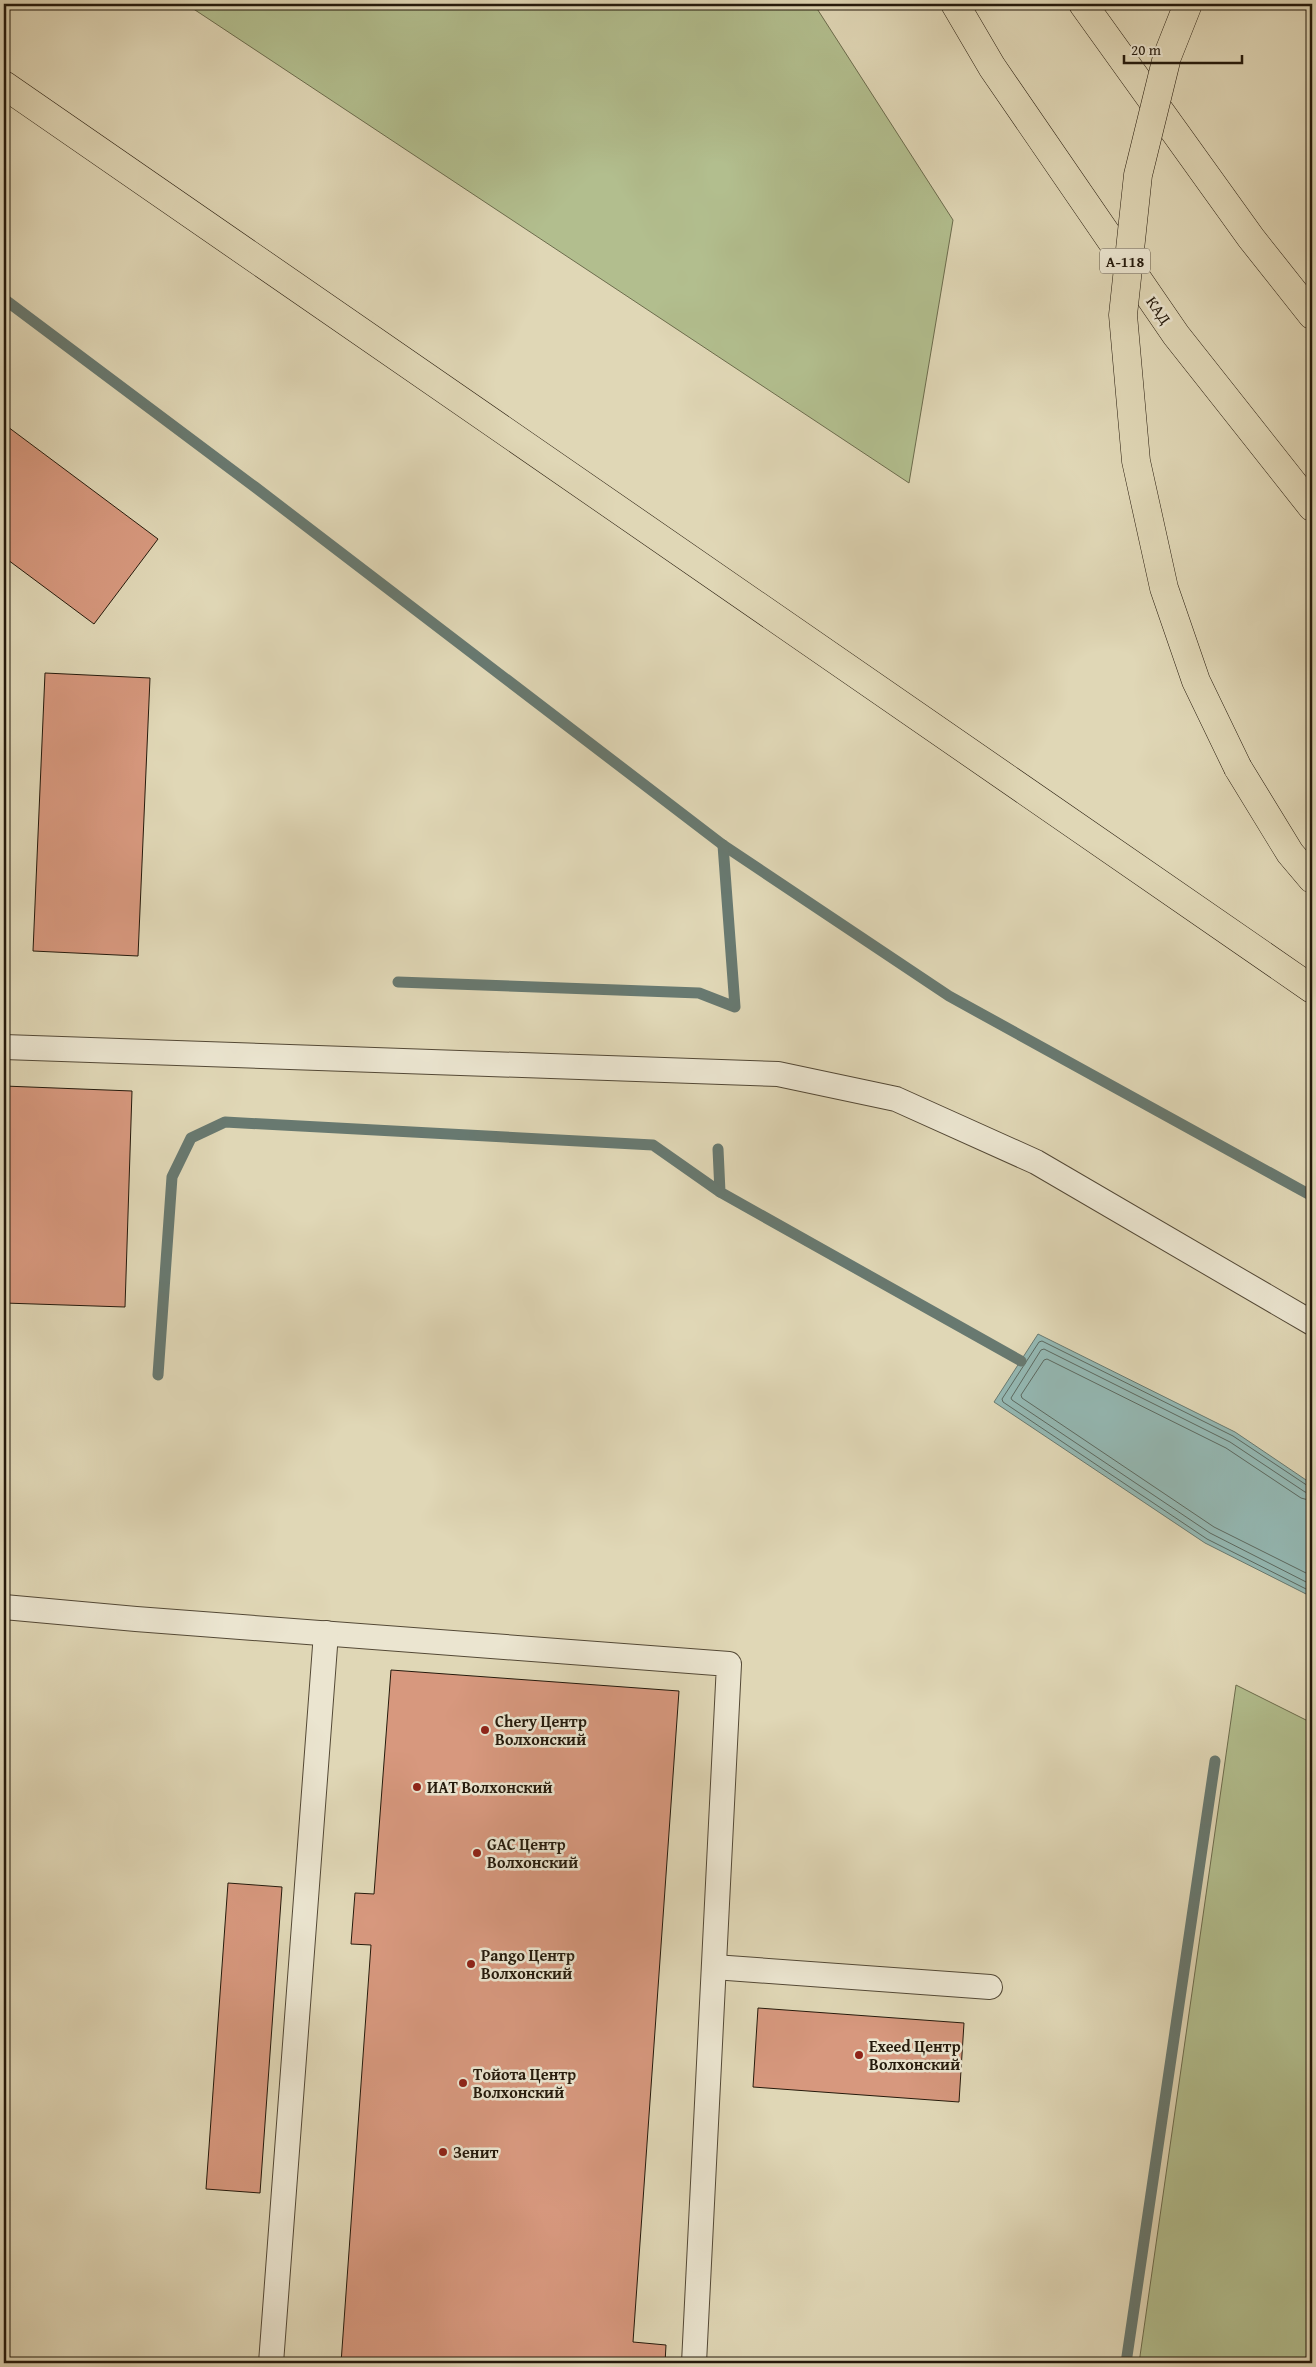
<svg xmlns="http://www.w3.org/2000/svg" width="1316" height="2367" font-family="'Gentium Book Plus',serif">
<style>
.green{fill:#b2be8e;stroke:#6c6c4d}
.water{fill:#94b8b3;stroke:#687970}
.lines{fill:none;stroke-linecap:round;stroke-linejoin:round}
.shore{stroke:#5c6960;stroke-width:1}
.stream{stroke:#687970;stroke-width:11}
.building{fill:#d7987e;stroke:#251a0c}
.lane-casing{stroke:#544936;stroke-width:26}
.primary-casing{stroke:#251a0c;stroke-width:29}
.highway-casing{stroke:#251a0c;stroke-width:29}
.lane{stroke:#ebe5d0;stroke-width:24}
.primary{stroke:#e0d7b6;stroke-width:28}
.highway{stroke:#e0d7b6;stroke-width:28}
.primary-bridge-casing{stroke:#251a0c;stroke-width:29;stroke-linecap:butt}
.primary-bridge{stroke:#e0d7b6;stroke-width:28}
.poi-dot{fill:#8f2418;stroke:#ebe5d0;stroke-width:2}
.labels{text-anchor:middle;dominant-baseline:central;stroke-width:5;stroke-linejoin:round;paint-order:stroke}
.shield{fill:#ebe5d0;stroke:#605747;stroke-width:1}
.shield-label{font-size:15px;font-weight:bold;fill:#251a0c}
.street-label{font-size:16px;fill:#251a0c;stroke:#ebe5d0}
.poi-label{font-size:16px;font-weight:bold;fill:#251a0c;stroke:#ebe5d0;text-anchor:start}
</style>
<rect width="100%" height="100%" fill="#e0d7b6"/>
<filter id="stains"><feTurbulence type="fractalNoise" baseFrequency=".004" numOctaves="4"/><feColorMatrix values="0 0 0 0 .2 0 0 0 0 .09 0 0 0 0 .02 0 0 0 .5 -.17"/></filter>
<radialGradient id="worn" r=".72"><stop offset=".6" stop-color="#630" stop-opacity="0"/><stop offset="1" stop-color="#630" stop-opacity=".3"/></radialGradient>
<g class="green">
<polygon points="186,4 814,4 953,220 909,483"/>
<polygon points="1236,1685 1312,1723 1312,2363 1139,2363"/>
</g>
<polygon class="water" points="1038,1334 1235,1432 1312,1484 1312,1597 1205,1543 994,1402"/>
<g class="lines">
<g class="shore">
<polyline points="1312,1487 1308,1486 1233,1436 1042,1341 1039,1342 1002,1399 1003,1402 1207,1539 1312,1592"/>
<polyline points="1312,1494 1305,1492 1230,1442 1044,1349 1041,1350 1011,1398 1012,1400 1210,1533 1312,1585"/>
<polyline points="1312,1501 1301,1498 1226,1448 1047,1359 1044,1360 1021,1395 1022,1398 1214,1527 1312,1576"/>
</g>
<g class="stream">
<polyline points="4,299 255,487 723,845 949,996 1312,1196"/>
<polyline points="398,982 699,993 735,1007 723,845"/>
<polyline points="718,1149 720,1192 1021,1361"/>
<polyline points="158,1375 172,1177 191,1138 225,1122 653,1145 720,1192"/>
<polyline points="1126,2363 1215,1761"/>
</g>
</g>
<g class="building">
<polygon points="4,424 158,539 94,624 4,557"/>
<polygon points="45,673 150,678 138,956 33,951"/>
<polygon points="4,1086 132,1091 125,1307 4,1303"/>
<polygon points="391,1670 679,1691 633,2342 666,2345 665,2363 341,2363 371,1945 351,1944 355,1893 374,1894"/>
<polygon points="228,1883 282,1887 260,2193 206,2189"/>
<polygon points="758,2008 964,2023 959,2102 753,2087"/>
</g>
<g class="lines">
<defs>
<g id="lane">
<polyline points="4,1047 778,1074 896,1099 1036,1162 1312,1323"/>
<polyline points="4,1607 136,1619 729,1664 694,2363"/>
<polyline points="714,1967 990,1987"/>
<polyline points="271,2363 326,1633"/>
</g>
<polyline id="primary" points="1238,768 1290,853 1312,879"/>
<g id="highway">
<polyline points="955,4 992,67 1176,335 1312,507"/>
<polyline points="1083,4 1251,238 1312,315"/>
<polyline points="4,85 1312,989"/>
</g>
</defs>
<use href="#lane" class="lane-casing"/>
<use href="#primary" class="primary-casing"/>
<use href="#highway" class="highway-casing"/>
<use href="#lane" class="lane"/>
<use href="#primary" class="primary"/>
<use href="#highway" class="highway"/>
<defs>
<polyline id="primary-bridge" points="1188,4 1167,57 1138,175 1123,315 1136,461 1164,588 1196,681 1238,768"/>
</defs>
<use href="#primary-bridge" class="primary-bridge-casing"/>
<use href="#primary-bridge" class="primary-bridge"/>
</g>
<g class="poi-dot">
<circle cx="485" cy="1730" r="5"/>
<circle cx="417" cy="1787" r="5"/>
<circle cx="477" cy="1853" r="5"/>
<circle cx="471" cy="1964" r="5"/>
<circle cx="859" cy="2055" r="5"/>
<circle cx="463" cy="2083" r="5"/>
<circle cx="443" cy="2152" r="5"/>
</g>
<g class="labels">
<rect class="shield" x="1100" y="248.5" width="50" height="25" rx="4"/>
<g class="shield-label">
<text x="1125" y="261">А-118</text>
</g>
<g class="street-label">
<text transform="translate(1159 310) rotate(55)">КАД</text>
</g>
<g class="poi-label">
<text x="495" y="1721">Chery Центр<tspan x="495" dy="18">Волхонский</tspan></text>
<text x="427" y="1787">ИАТ Волхонский</text>
<text x="487" y="1844">GAC Центр<tspan x="487" dy="18">Волхонский</tspan></text>
<text x="481" y="1955">Pango Центр<tspan x="481" dy="18">Волхонский</tspan></text>
<text x="869" y="2046">Exeed Центр<tspan x="869" dy="18">Волхонский</tspan></text>
<text x="473" y="2074">Тойота Центр<tspan x="473" dy="18">Волхонский</tspan></text>
<text x="453" y="2152">Зенит</text>
</g>
</g>
<rect width="1316" height="2367" fill="none" stroke="#e0d7b6" stroke-width="20"/>
<rect x="5" y="5" width="1306" height="2357" fill="none" stroke="#251a0c" stroke-width="2.5"/>
<rect x="10" y="10" width="1296" height="2347" fill="none" stroke="#251a0c"/>
<path d="M1124 55v8h118v-8" fill="none" stroke="#251a0c" stroke-width="2.5"/>
<text x="1131" y="55" font-size="15" fill="#251a0c" stroke="#ebe5d0" stroke-width="4" paint-order="stroke">20 m</text>
<rect width="100%" height="100%" filter="url(#stains)"/>
<rect width="100%" height="100%" fill="url(#worn)"/>
</svg>
